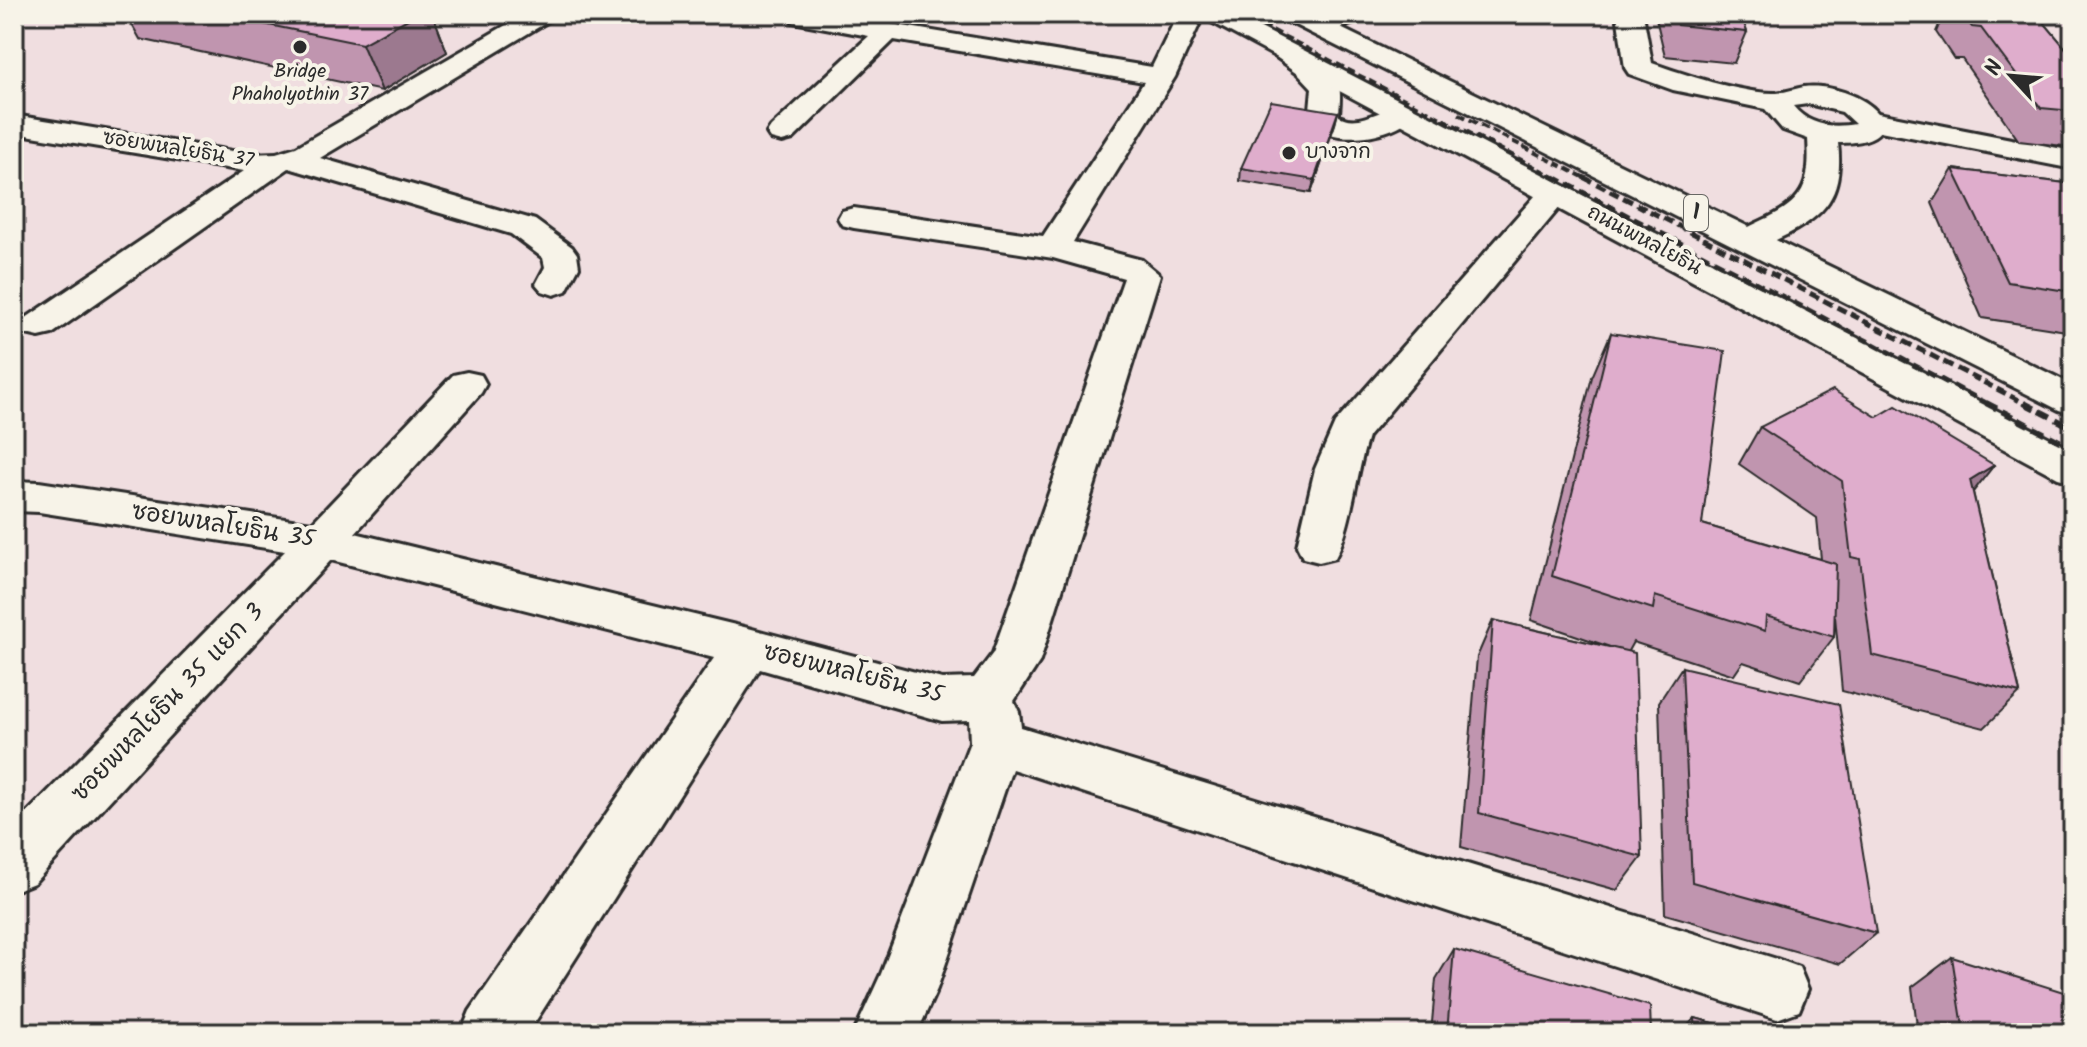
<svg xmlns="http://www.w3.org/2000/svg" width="2087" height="1047" font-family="Kalam,'Playpen Sans Thai',sans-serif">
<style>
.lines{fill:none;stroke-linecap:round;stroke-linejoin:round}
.minor-casing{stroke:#2b2b2b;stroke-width:6}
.major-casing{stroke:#2b2b2b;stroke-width:6}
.minor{fill:#f7f3e8;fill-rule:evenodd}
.major{fill:#f7f3e8;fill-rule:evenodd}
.rail-far2{stroke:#2b2b2b;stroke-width:4;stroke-dasharray:8 4;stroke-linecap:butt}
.rail-far1{stroke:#2b2b2b;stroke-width:5;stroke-dasharray:10 5;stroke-linecap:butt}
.rail{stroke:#2b2b2b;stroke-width:6;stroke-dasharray:12 6;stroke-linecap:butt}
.wall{fill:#c095af;stroke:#2b2b2b;stroke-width:2}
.shaded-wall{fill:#9c798f;stroke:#2b2b2b;stroke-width:2}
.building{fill:#dfadcc;stroke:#2b2b2b;stroke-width:2}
.poi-dot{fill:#2b2b2b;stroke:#f7f3e8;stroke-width:3}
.labels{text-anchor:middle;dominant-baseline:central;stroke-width:8;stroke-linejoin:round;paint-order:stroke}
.far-poi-label{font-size:20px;fill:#2b2b2b;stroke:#f7f3e8}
.far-street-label{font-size:20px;fill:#2b2b2b;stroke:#f7f3e8}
.shield{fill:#f7f3e8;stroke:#686764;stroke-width:2}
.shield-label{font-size:22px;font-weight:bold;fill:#2b2b2b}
.street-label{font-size:24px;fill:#2b2b2b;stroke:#f7f3e8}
</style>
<rect width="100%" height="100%" fill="#f0dee0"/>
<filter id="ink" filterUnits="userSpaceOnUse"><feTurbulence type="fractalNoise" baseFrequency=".0125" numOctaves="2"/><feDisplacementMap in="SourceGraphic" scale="16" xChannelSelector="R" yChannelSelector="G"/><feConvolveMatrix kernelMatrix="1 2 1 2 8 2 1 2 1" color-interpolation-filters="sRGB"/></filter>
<g filter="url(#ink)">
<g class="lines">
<defs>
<g id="minor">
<polygon points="525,14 556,14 552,19 320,158 535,220 572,247 577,254 579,267 566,291 554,295 542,291 536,284 545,267 543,258 511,234 289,168 52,334 39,337 26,334 21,326 26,318 244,171 14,133 14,115 250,154 276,153 296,147"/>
<polygon points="791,14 830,14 1152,67 1178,14 1204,14 1175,77 1073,242 1142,260 1160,275 1040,661 1014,701 1019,712 1021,727 1777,959 1799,967 1808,989 1799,1011 1777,1019 1012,769 937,989 917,1033 854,1033 881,974 970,742 969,720 942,721 760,669 528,1033 461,1033 470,1011 714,658 331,560 34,883 14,891 14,826 285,551 39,512 14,511 14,481 39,482 312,523 453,375 467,372 481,375 486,384 481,393 355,533 748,628 942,679 974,678 993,653 1124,278 1053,258 854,228 842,225 838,218 842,211 854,208 1043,236 1144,82 894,40 793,139 782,142 771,139 767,133 771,127 869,36 793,22 789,17"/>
<polygon points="1332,14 1371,14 1367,19 1318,35 1309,32 1305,27 1309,22"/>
<path d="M1617 14H1643L1652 63C1686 75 1737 92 1773 93 1783 93 1794 89 1804 87 1827 84 1863 95 1878 113L2073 151V169L1880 131C1872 142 1851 143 1838 143 1844 195 1826 216 1780 238 1765 245 1755 250 1738 246L1733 239C1740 230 1749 227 1759 222 1803 202 1811 188 1808 139L1783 130 1765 109 1673 90 1629 74 1625 68ZM1808 104 1842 112 1855 124C1832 128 1809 126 1793 106Z"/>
<path d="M1277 40C1298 45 1328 64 1338 85 1342 93 1339 107 1339 116 1364 129 1386 101 1411 107L1415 113C1398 138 1328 148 1309 120L1312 88 1298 73 1264 48 1268 42Z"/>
<path d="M1554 184 1565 187 1570 194 1565 201 1368 437C1356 473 1352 527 1335 558L1319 562 1303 558 1297 546 1315 469 1335 423 1543 187Z"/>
</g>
<g id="major">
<polygon points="1202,14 1234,14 2073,450 2073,482 2058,478 1206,19"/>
<polygon points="1279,14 1312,14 2073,385 2073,414 2059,410 1283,19"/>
</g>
</defs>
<use href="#minor" class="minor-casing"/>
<use href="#major" class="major-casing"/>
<use href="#minor" class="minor"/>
<use href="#major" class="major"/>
<g class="rail-far2">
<polyline points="1241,14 1558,179"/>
<polyline points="1459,114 1587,179"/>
</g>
<g class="rail-far1">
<polyline points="1554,177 1990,405"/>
<polyline points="1583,177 2028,405"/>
</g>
<g class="rail">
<polyline points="1986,403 2073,448"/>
<polyline points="2024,403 2073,428"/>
</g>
</g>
<g class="wall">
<polygon points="126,14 446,14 435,20 447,52 382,91 140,39"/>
<polygon points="1655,14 1741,14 1747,32 1734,63 1665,56"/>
<polygon points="1931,14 2037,14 2073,57 2073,147 2019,141 1962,59 1954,59 1936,32 1939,25"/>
<polygon points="1338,112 1335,124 1311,193 1240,181 1241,168"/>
<polygon points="1953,169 2073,184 2073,332 1982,318 1932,203"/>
<polygon points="1611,333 1702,524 1821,559 1817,518 1739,464 1760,427 1877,417 1994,465 1973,492 2020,693 1984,728 1842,691 1835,616 1834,637 1800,681 1743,662 1734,675 1633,642 1628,651 1642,857 1617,890 1461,847 1477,657 1493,620 1613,648 1531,620 1592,377"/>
<polygon points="1682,667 1876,933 1840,964 1665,914 1659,702"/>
<polygon points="1454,949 1651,1033 1431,1033 1436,979"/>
<polygon points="1952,957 2073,1033 1918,1033 1912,987"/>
<polygon points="1695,1018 1750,1033 1680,1033"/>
</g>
<g class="shaded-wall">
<polygon points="383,14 446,14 435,20 447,52 382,91 362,44"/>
<polygon points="1338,112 1335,124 1311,193 1314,180"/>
<polygon points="1994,465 1965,502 1970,480"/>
</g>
<g class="building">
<polygon points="215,14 417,14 362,44"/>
<polygon points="1674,14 1741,14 1747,32 1677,25"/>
<polygon points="1962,14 2037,14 2073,57 2073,111 2041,108 1981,28 1972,27"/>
<polygon points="1271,101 1338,112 1314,180 1241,168"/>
<polygon points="1953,169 2073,184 2073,292 2008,282"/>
<polygon points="1611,333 1725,351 1702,524 1836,564 1834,637 1766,616 1765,631 1655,596 1653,609 1552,576"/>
<polygon points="1833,390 1877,417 1896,406 1994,465 1970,480 2020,693 1872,655 1860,559 1851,557 1842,481 1760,427"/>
<polygon points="1493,620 1635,653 1642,857 1479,813"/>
<polygon points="1682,667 1839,704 1876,933 1692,882"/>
<polygon points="1454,949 1650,1006 1651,1033 1447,1033"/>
<polygon points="1952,957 2073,995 2073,1033 1964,1033"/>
<polygon points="1695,1018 1750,1033 1696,1033"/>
</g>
</g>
<g class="poi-dot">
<circle cx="300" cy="47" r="8"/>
<circle cx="1289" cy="153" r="8"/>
</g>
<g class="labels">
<g class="far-poi-label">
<text x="300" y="72">Bridge<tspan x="300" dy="23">Phaholyothin 37</tspan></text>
<text x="1305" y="153" text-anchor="start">บางจาก</text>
</g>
<g class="far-street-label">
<text transform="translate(178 150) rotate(9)">ซอยพหลโยธิน 37</text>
<text transform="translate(1644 241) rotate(28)">ถนนพหลโยธิน</text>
</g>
<rect class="shield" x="1684" y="195" width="24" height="36" rx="6"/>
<g class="shield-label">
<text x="1696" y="213">1</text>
</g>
<g class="street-label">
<text transform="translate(223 526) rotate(9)">ซอยพหลโยธิน 35</text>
<text transform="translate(853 674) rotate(14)">ซอยพหลโยธิน 35</text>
<text transform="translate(168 703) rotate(-46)">ซอยพหลโยธิน 35 แยก 3</text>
</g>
</g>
<rect width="2087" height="1047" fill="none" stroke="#f7f3e8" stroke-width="48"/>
<rect x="24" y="24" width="2039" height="999" fill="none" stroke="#2b2b2b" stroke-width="3" filter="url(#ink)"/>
<g transform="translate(2011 76) rotate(296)" stroke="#f7f3e8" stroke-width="6" paint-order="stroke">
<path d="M0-6L14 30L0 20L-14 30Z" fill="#2b2b2b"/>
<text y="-12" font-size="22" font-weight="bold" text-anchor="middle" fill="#2b2b2b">N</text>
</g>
</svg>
